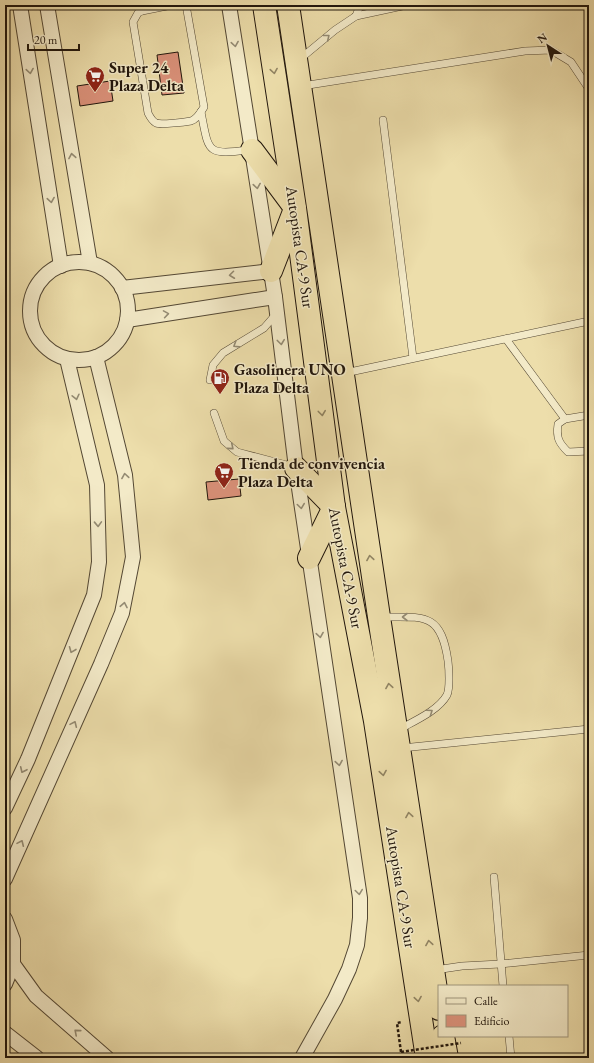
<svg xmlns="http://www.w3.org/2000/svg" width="594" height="1063" font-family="'EB Garamond',serif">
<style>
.building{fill:#dc927b;stroke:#21160c}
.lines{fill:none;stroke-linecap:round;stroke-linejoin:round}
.lane-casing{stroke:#544834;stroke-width:8}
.street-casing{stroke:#544834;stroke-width:16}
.highway-casing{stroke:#21160c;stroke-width:24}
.path{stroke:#21160c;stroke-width:2.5;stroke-dasharray:3 2;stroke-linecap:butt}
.lane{stroke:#f3eac8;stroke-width:7}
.street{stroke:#f3eac8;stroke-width:14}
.highway{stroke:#eddeab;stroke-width:22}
.path-bridge{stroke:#21160c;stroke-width:2.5;stroke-dasharray:3 2;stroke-linecap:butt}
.oneway{stroke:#948b73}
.oneway2{stroke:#918463}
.labels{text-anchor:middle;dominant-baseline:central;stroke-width:3;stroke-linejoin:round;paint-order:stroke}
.poi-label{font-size:16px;font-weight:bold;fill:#21160c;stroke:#f3eac8;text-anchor:start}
.street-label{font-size:16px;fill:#21160c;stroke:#f3eac8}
</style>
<rect width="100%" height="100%" fill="#eddeab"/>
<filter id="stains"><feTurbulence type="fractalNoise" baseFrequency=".005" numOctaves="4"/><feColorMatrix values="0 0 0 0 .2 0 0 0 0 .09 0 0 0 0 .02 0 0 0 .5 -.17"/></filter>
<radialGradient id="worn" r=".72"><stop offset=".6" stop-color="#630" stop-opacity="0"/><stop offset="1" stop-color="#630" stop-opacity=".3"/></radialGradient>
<g class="building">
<polygon points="178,52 184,93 162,95 157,55"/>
<polygon points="110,81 113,101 80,106 77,86"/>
<polygon points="239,479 241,496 208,500 206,482"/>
</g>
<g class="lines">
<defs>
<g id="lane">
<path d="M172 5 142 11 138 13 133 22 148 113C150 117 152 121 156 123 161 125 185 122 191 121 197 119 201 112 204 107L186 5"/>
<polyline points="356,16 407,5"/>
<polyline points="300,59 335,30 356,16 360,5"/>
<polyline points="302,86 525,51 551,50 571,62 589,89"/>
<path d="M201 112C209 153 206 155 249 150"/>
<polyline points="383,120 413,358"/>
<polyline points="506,339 565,419"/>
<polyline points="345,373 589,321"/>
<polyline points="210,380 213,365 223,353 264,328 277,313"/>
<polyline points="214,413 224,441 237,452 294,467"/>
<path d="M589 415 565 419 558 424C556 438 559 443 568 452L589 451"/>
<path d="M382 617C424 617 441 612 448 661 449 669 450 688 447 695 438 711 414 721 398 730"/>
<polyline points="402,748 589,729"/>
<polyline points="494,877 503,986"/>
<polyline points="435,970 462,966 500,964 589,955"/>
<polyline points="509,1036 511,1058"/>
</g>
<g id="street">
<polyline points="20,5 61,266"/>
<polyline points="47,5 90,263"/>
<polyline points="229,5 275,297 296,468 360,898 360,918 357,945 349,969 335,999 302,1058"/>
<circle cx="79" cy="311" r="49"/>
<polyline points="122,288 271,271"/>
<polyline points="127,320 275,297"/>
<polyline points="5,808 28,759 94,595 99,562 97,485 67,359"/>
<polyline points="5,879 101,664 122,613 133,557 125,475 96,357"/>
<polyline points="5,919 13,940 13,964 5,984"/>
<polyline points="13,964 36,996 107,1058"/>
<polyline points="5,1033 37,1058"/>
</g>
<g id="highway">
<polyline points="264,5 295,208 334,507 375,721 427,1058"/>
<polyline points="288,5 379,617 439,1009"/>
<polyline points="252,150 293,205"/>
<polyline points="271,271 295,209"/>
<polyline points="296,468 334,507"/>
<polyline points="309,558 334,507"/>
<polyline points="443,1036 447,1058"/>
</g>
</defs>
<use href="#lane" class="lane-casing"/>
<use href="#street" class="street-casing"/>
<use href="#highway" class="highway-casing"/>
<polyline class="path" points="401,1052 397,1023 402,1022"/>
<use href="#lane" class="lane"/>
<use href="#street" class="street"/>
<use href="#highway" class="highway"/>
<polyline class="path-bridge" points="401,1052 461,1043"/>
</g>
<defs><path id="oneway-chevron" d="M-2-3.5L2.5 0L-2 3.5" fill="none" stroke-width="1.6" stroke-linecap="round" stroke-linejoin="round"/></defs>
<g class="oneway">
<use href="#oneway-chevron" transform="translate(327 37) rotate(-39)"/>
<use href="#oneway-chevron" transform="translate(235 44) rotate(81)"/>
<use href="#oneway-chevron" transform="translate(30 71) rotate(81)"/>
<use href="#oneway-chevron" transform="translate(72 156) rotate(-100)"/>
<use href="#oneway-chevron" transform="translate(257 186) rotate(81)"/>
<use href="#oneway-chevron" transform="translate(51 200) rotate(81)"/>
<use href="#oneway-chevron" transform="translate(232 275) rotate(173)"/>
<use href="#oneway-chevron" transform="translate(166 314) rotate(-9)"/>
<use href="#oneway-chevron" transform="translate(281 342) rotate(83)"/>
<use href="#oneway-chevron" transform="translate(236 345) rotate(148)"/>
<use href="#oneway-chevron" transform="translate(76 397) rotate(77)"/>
<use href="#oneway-chevron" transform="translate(231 447) rotate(40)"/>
<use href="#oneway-chevron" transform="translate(125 476) rotate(-99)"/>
<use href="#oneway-chevron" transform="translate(301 506) rotate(82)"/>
<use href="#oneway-chevron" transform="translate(98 524) rotate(88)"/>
<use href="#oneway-chevron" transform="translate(124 605) rotate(-79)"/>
<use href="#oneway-chevron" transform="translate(405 617) rotate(180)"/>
<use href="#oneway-chevron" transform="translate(320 635) rotate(81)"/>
<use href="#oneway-chevron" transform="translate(72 650) rotate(112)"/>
<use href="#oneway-chevron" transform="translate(430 712) rotate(-35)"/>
<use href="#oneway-chevron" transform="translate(74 724) rotate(-66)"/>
<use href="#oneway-chevron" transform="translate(339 763) rotate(81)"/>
<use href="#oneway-chevron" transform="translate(23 770) rotate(115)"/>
<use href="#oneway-chevron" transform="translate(21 843) rotate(-66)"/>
<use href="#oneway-chevron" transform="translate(359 892) rotate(82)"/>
<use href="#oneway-chevron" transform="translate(77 1032) rotate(-139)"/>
</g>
<g class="oneway2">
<use href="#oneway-chevron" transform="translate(274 71) rotate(81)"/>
<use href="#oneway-chevron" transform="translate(322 413) rotate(83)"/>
<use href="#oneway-chevron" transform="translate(370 558) rotate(-99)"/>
<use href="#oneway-chevron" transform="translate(389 686) rotate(-99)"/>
<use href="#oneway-chevron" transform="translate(383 773) rotate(81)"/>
<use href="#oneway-chevron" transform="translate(409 815) rotate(-99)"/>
<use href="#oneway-chevron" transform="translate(429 943) rotate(-99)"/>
<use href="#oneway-chevron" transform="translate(418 999) rotate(81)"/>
</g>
<defs>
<symbol id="supermarket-pin" viewBox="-11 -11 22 30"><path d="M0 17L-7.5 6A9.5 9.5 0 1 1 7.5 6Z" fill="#8f2418" stroke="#f3eac8"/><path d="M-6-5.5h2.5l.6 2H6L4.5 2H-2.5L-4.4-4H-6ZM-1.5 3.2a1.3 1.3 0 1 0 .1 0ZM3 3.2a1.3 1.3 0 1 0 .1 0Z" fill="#fff"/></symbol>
<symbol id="fuel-pin" viewBox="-11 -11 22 30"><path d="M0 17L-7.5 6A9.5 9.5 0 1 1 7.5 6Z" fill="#8f2418" stroke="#f3eac8"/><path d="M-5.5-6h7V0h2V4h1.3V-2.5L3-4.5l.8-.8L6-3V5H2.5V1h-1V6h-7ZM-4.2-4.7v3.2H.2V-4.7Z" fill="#fff"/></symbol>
</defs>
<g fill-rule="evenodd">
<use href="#supermarket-pin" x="84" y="65" width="22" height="30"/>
<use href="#fuel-pin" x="209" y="367" width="22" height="30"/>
<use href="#supermarket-pin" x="213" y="461" width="22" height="30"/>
</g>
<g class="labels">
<g class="poi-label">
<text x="109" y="67">Super 24<tspan x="109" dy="18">Plaza Delta</tspan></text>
<text x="234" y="369">Gasolinera UNO<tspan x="234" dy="18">Plaza Delta</tspan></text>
<text x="238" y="463">Tienda de convivencia<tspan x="238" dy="18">Plaza Delta</tspan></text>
</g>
<g class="street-label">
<text transform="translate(300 247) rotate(82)">Autopista CA-9 Sur</text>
<text transform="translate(346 568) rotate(79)">Autopista CA-9 Sur</text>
<text transform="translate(401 887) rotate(81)">Autopista CA-9 Sur</text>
</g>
</g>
<rect width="594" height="1063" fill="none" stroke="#eddeab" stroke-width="20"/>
<rect x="6" y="6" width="582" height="1051" fill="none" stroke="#21160c" stroke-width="2"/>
<rect x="10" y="10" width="574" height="1043" fill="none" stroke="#21160c"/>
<rect x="438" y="985" width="130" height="52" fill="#f3eac8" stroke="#9f957d"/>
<rect x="446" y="998" width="20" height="6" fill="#f3eac8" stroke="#9f957d"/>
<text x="474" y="1005" font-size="12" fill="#21160c">Calle</text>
<rect x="446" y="1015" width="20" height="12" fill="#dc927b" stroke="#9f957d"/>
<text x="474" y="1025" font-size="12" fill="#21160c">Edificio</text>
<g transform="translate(548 46) rotate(324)" stroke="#f3eac8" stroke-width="3" paint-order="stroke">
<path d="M0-3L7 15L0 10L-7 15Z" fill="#21160c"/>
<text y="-6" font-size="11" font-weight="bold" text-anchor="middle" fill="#21160c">N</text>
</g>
<path d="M28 44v6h51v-6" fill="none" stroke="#21160c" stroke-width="2"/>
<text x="34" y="44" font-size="12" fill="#21160c" stroke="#f3eac8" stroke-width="3" paint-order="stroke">20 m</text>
<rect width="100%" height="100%" filter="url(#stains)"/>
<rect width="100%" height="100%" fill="url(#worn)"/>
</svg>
